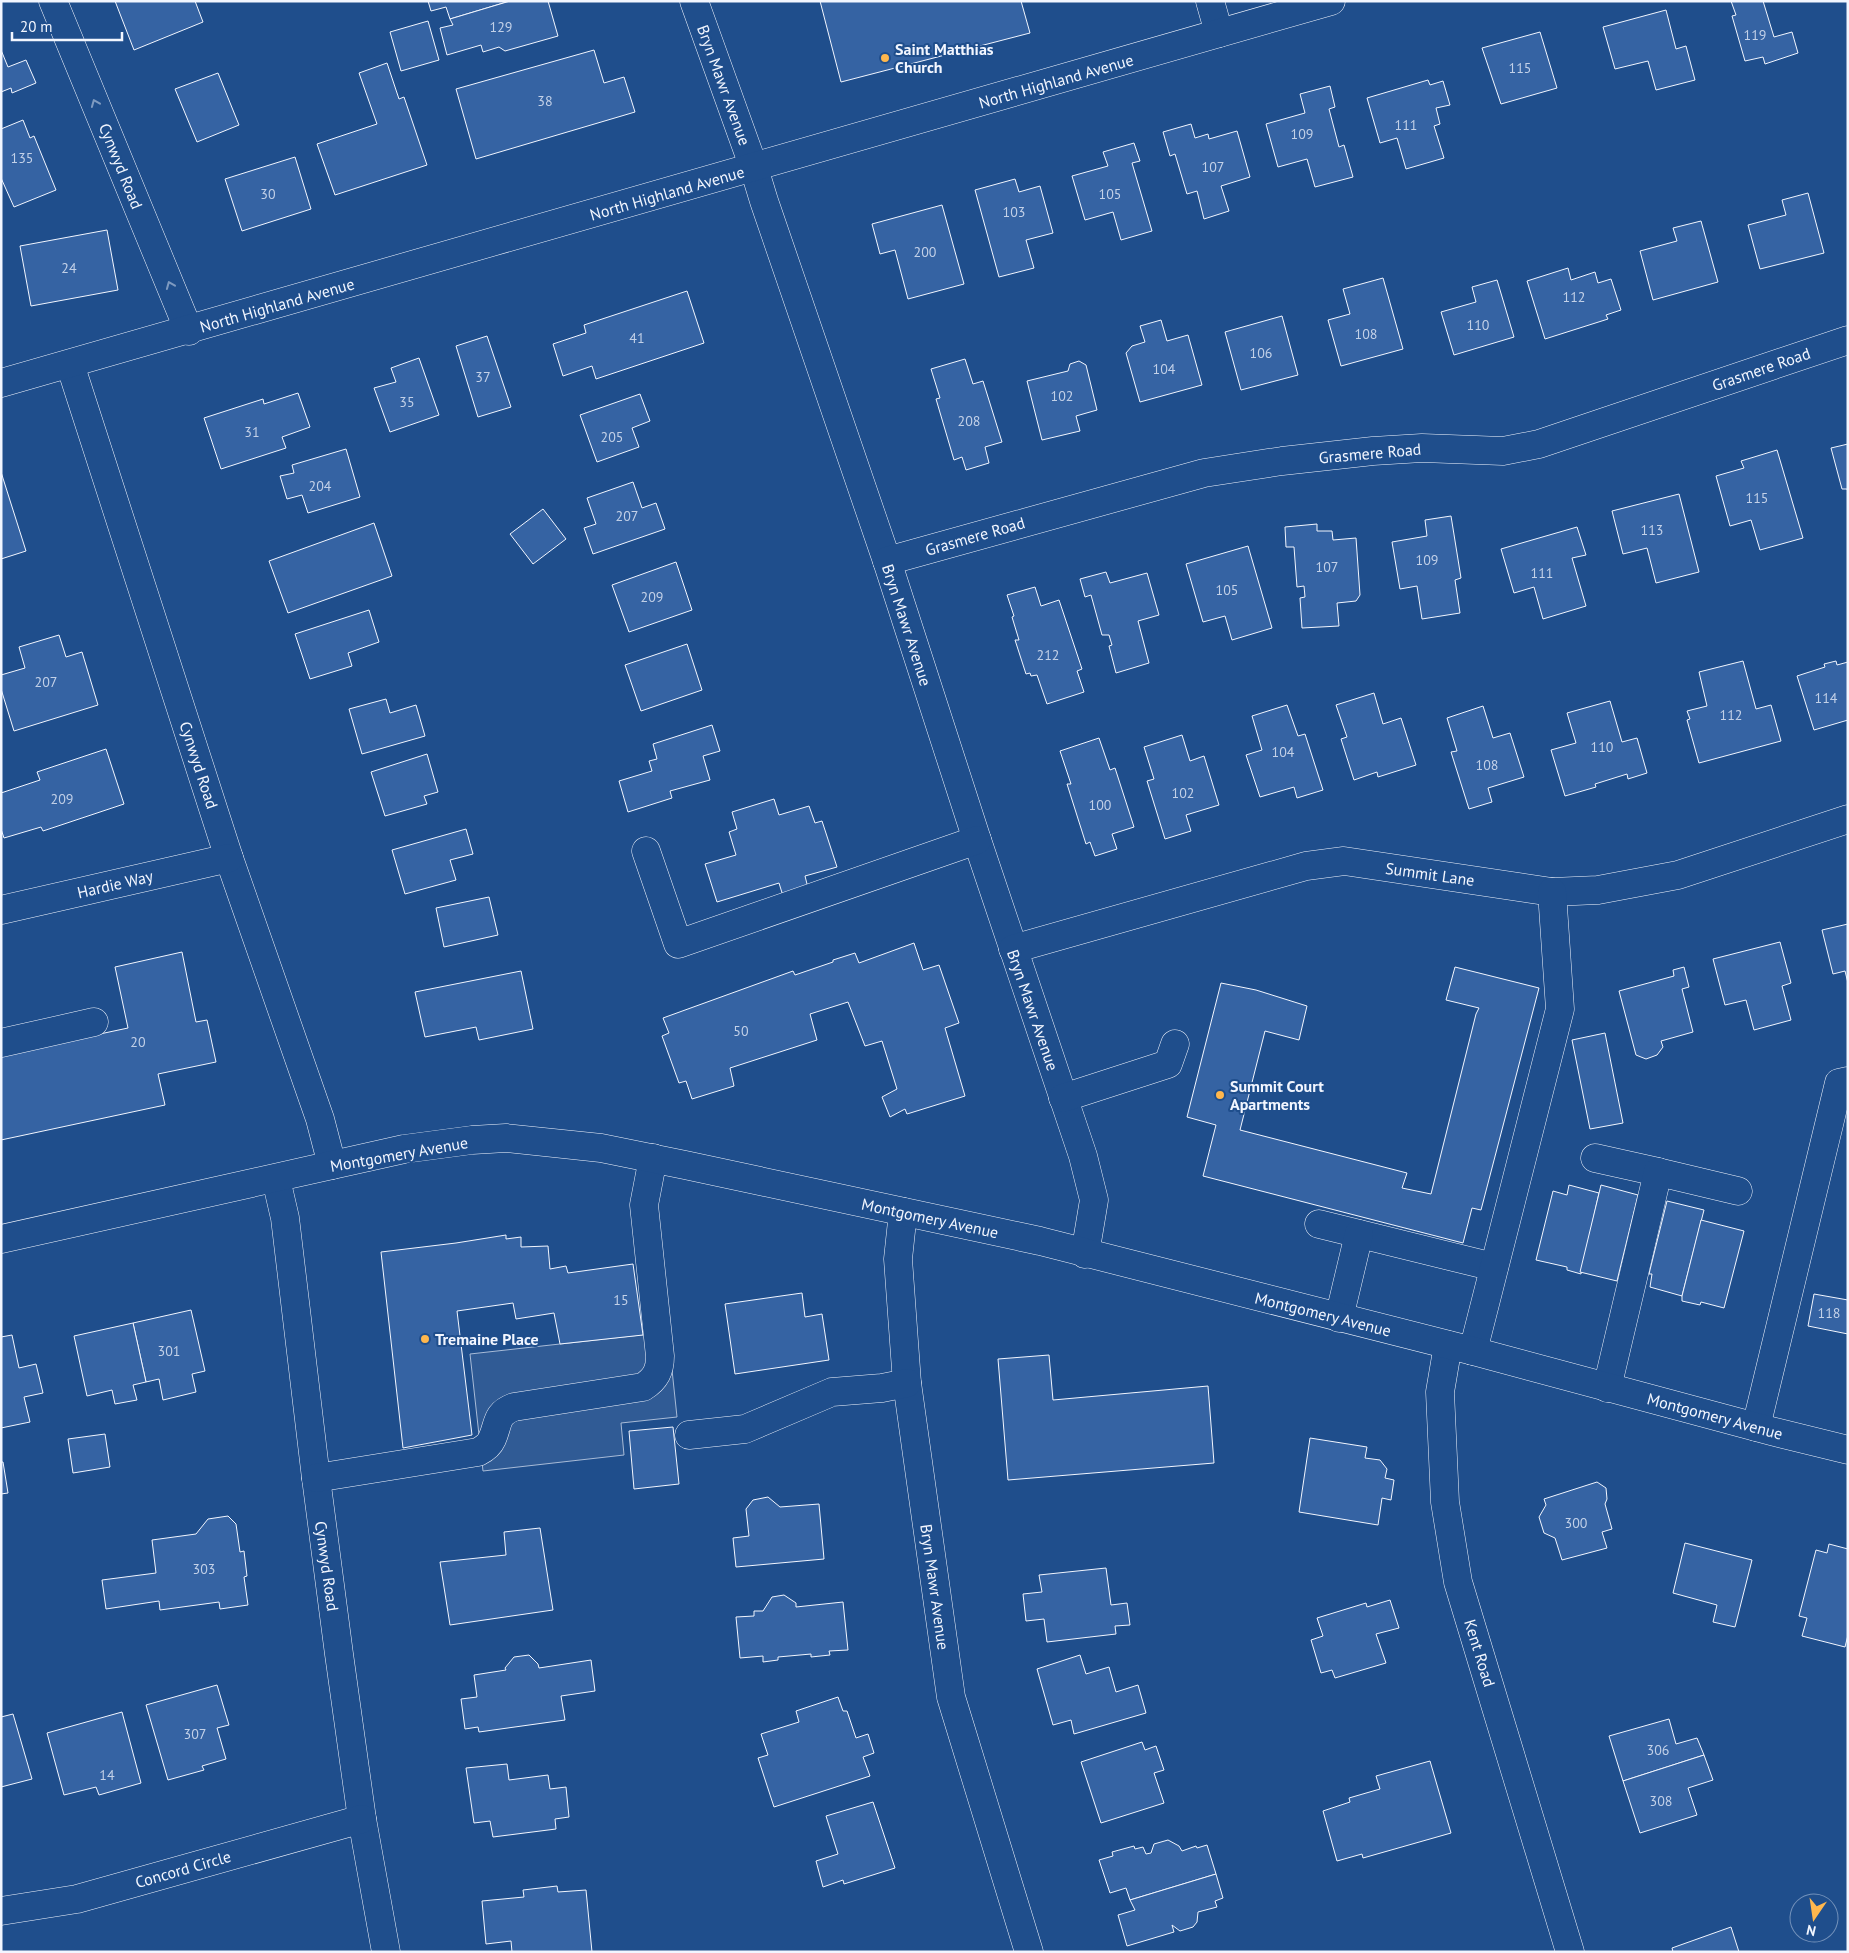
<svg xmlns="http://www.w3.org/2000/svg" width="1849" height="1953" font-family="'PT Sans',sans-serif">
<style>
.parking{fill:#305b95;stroke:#a8bbd7}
.building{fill:#3563a3;stroke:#f2f6ff}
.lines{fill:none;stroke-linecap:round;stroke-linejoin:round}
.minor-casing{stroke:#f2f6ff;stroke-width:29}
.major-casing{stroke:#f2f6ff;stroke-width:29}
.minor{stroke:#1f4e8c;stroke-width:28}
.major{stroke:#1f4e8c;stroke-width:28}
.oneway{stroke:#7e9ac0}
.poi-dot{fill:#ffb74d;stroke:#1f4e8c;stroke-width:2}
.labels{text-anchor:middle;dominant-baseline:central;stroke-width:4;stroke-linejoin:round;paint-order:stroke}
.number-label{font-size:14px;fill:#c3d1e8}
.poi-label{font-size:16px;font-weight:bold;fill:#f2f6ff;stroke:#1f4e8c;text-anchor:start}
.street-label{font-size:16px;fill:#f2f6ff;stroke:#1f4e8c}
</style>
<rect width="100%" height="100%" fill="#1f4e8c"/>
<polygon class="parking" points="668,1332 677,1417 621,1423 624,1455 483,1471 470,1354"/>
<g class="building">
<polygon points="115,1 195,1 203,22 134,50"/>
<polygon points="428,1 510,1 450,19 446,7 431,11"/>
<polygon points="510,1 548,1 558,36 505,51 499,47 483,52 481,45 447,55 440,28 453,25 450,19"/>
<polygon points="820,1 1021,1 1030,33 841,82"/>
<polygon points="1731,1 1763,1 1774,37 1792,32 1798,53 1765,64 1763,57 1745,61 1732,16 1736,15"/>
<polygon points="1666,10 1676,49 1686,46 1695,80 1656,90 1648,61 1615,69 1603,27"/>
<polygon points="428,21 439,60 401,71 390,32"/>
<polygon points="1540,32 1557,88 1501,104 1482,48"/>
<polygon points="1,50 8,67 26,60 36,83 12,93 11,88 1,92"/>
<polygon points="594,50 604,83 624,77 635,112 476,159 456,89"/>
<polygon points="387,63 399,99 404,97 427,165 335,195 317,144 377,124 359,73"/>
<polygon points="218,73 239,125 197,142 175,89"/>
<polygon points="1428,80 1430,85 1443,81 1450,105 1436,108 1440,124 1434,126 1444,158 1406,169 1397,138 1380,143 1367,98"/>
<polygon points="1330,86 1335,107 1329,109 1339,147 1344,145 1353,177 1315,187 1307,159 1278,167 1266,124 1305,113 1300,94"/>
<polygon points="23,120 30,138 34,136 56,190 14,207 1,178 1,129"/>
<polygon points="1191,124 1195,138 1208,134 1209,139 1237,131 1250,177 1221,186 1229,211 1204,219 1197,191 1187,194 1175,154 1170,156 1163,132"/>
<polygon points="1134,143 1140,161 1132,163 1152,231 1121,240 1113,212 1085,220 1072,176 1108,166 1103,152"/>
<polygon points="295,157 311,209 242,231 225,179"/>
<polygon points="1015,179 1019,192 1040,186 1053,233 1026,240 1034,268 999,277 975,190"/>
<polygon points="1808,193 1824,253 1760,269 1748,225 1786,215 1782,200"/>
<polygon points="942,205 964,284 908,299 895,250 880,254 872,224"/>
<polygon points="1701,221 1718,282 1653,300 1640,251 1677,241 1673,228"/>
<polygon points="107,230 118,290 31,306 20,246"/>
<polygon points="1568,268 1571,280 1595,272 1598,283 1611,279 1621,310 1606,315 1608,319 1545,339 1527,281"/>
<polygon points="1383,278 1403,349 1341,366 1328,320 1350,314 1343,289"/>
<polygon points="1497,280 1514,337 1454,355 1441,312 1476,302 1472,287"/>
<polygon points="687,291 704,343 596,379 592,366 563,376 553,344 586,333 584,325"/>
<polygon points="1282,316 1298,375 1241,390 1225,332"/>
<polygon points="1161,320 1167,341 1188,335 1202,385 1140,402 1126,353 1132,346 1145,342 1140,326"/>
<polygon points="487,336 511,407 478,417 456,346"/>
<polygon points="419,358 439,415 390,432 374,388 396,382 391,368"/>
<polygon points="965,359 973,384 983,381 1002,442 985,447 989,463 966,470 962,457 954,460 936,399 940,398 931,369"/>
<polygon points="1079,361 1086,365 1097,410 1076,416 1080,431 1042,440 1027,381 1068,371 1070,364"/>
<polygon points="298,393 310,427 282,437 286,448 221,469 204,418 263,399 264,404"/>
<polygon points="640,394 650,421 632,428 639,447 597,462 580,415"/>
<polygon points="1848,444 1848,492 1847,489 1842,489 1831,448"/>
<polygon points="346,449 360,497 308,513 302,495 287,499 280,476 294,473 292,465"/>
<polygon points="1777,450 1803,538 1760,550 1751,520 1730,526 1716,476 1744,468 1741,461"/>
<polygon points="1,472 26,551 1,559"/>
<polygon points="633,482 642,508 656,503 665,529 593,554 584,528 596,524 587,498"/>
<polygon points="1679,494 1699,572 1656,583 1647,548 1623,554 1612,511"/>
<polygon points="543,509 566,539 533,564 510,534"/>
<polygon points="1451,516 1461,578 1455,580 1460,613 1422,619 1417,586 1400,589 1392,542 1427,536 1425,520"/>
<polygon points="374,523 392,576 288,613 269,561"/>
<polygon points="1317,524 1317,531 1332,531 1333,540 1356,538 1360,595 1356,601 1337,603 1339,626 1302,628 1300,598 1305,597 1304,586 1297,587 1294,547 1286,547 1285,527"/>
<polygon points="1577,527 1586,555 1572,558 1586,606 1543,619 1534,587 1514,593 1501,549"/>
<polygon points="1248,546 1272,628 1232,640 1225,616 1203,622 1186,564"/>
<polygon points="676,562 692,610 629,632 612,585"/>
<polygon points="1106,572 1110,583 1147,573 1159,615 1138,621 1149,663 1116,673 1109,646 1112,645 1109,635 1102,635 1091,595 1085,597 1080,579"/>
<polygon points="1035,587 1041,606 1059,600 1082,669 1077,671 1084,692 1047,704 1037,675 1031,676 1030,673 1026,674 1015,640 1019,640 1012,617 1014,616 1007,595"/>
<polygon points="369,610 379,642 348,653 352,666 310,679 295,634"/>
<polygon points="59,635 66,657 82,652 98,705 14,731 1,689 1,675 25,668 19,647"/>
<polygon points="687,644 702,690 641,711 625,665"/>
<polygon points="1743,661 1756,709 1771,705 1781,741 1699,763 1687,720 1690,719 1687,711 1707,706 1699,672"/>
<polygon points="1836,661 1837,665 1848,662 1848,720 1814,730 1797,676 1825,667 1824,664"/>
<polygon points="1374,693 1383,724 1401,718 1416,765 1378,777 1377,772 1354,780 1341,739 1347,737 1336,705"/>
<polygon points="386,699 390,713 416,705 425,736 362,754 349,709"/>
<polygon points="1610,701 1622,742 1637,738 1647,773 1628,779 1627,774 1595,784 1596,787 1565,796 1551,750 1576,743 1567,713"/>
<polygon points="1287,705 1298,736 1305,734 1323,790 1297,798 1294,787 1260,797 1246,755 1262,750 1252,716"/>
<polygon points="1483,706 1493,738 1510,733 1524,777 1488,788 1492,802 1469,809 1451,752 1457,751 1447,718"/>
<polygon points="712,725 720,751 703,756 710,780 670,791 672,798 628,812 619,781 652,771 649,761 657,759 653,744"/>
<polygon points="1182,735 1190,761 1204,756 1219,805 1186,815 1191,831 1165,839 1147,781 1154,779 1144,747"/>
<polygon points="1099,738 1110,770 1115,768 1134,827 1112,834 1117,849 1095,856 1090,842 1086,844 1067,784 1071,784 1060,751"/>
<polygon points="106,749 124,804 43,831 41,827 4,838 1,829 1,793 40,780 37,772"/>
<polygon points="427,754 438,792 424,796 427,804 385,816 371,772"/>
<polygon points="774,799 779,815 809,806 815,823 822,821 837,867 805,876 808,888 783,896 779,883 717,902 705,864 736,855 729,832 737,829 732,812"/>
<polygon points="466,829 473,854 450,860 456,880 405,894 392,850"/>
<polygon points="489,897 498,935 444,947 436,908"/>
<polygon points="1848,924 1848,983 1845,971 1833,974 1822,930"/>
<polygon points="1780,942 1791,983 1782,986 1791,1020 1754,1030 1746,1000 1725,1005 1713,959"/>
<polygon points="914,943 923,970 939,965 959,1023 945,1028 965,1096 907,1114 905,1109 890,1117 882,1097 897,1089 882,1041 865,1046 848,1002 810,1014 817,1040 730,1068 734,1086 692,1099 686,1081 679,1083 662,1036 669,1033 663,1018 793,971 795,975 833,962 833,960 855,953 859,963"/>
<polygon points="182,952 196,1022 207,1020 216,1062 158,1074 165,1105 1,1140 1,1055 128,1028 115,967"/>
<polygon points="1455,967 1539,988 1481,1210 1472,1208 1463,1243 1203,1176 1216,1125 1187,1117 1221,983 1256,990 1307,1006 1299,1040 1265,1031 1240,1130 1407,1173 1402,1188 1431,1194 1476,1014 1479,1008 1446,1000"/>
<polygon points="1684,967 1689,987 1682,989 1693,1032 1661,1041 1663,1047 1657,1055 1646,1059 1636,1055 1619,991 1674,976 1673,970"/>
<polygon points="521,971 533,1029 479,1040 476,1027 425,1037 415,992"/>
<polygon points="1605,1033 1623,1123 1590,1129 1572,1040"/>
<polygon points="1569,1185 1599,1193 1581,1274 1567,1270 1567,1267 1536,1260 1553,1191 1567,1195"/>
<polygon points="1601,1185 1638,1195 1617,1281 1580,1272"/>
<polygon points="1667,1201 1704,1210 1682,1296 1650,1287 1652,1274 1649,1274"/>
<polygon points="1701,1220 1744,1231 1724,1308 1701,1302 1700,1305 1682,1301 1682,1296"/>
<polygon points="506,1235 506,1239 521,1237 521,1247 548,1246 550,1269 566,1266 568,1273 633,1264 643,1335 560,1344 554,1313 516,1319 513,1303 457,1311 472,1435 403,1448 381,1252 456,1243"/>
<polygon points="802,1293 805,1317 822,1314 829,1360 735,1374 725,1304"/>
<polygon points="1814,1294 1848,1300 1848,1334 1808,1326"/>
<polygon points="191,1310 205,1371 192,1374 196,1392 163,1400 159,1379 146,1382 133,1323"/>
<polygon points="133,1323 146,1382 133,1385 137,1400 115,1404 112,1390 87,1396 74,1336"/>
<polygon points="12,1335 19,1368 36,1364 43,1393 24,1397 30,1422 1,1428 1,1337"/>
<polygon points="1049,1355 1053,1400 1208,1386 1214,1463 1008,1480 998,1359"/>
<polygon points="673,1427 679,1484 634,1489 629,1431"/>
<polygon points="105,1434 110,1467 73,1473 68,1439"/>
<polygon points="1310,1438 1367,1447 1365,1458 1380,1460 1387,1469 1385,1478 1394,1480 1391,1500 1382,1498 1378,1525 1299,1512"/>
<polygon points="1,1462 3,1462 8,1493 1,1494"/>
<polygon points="1597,1482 1606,1488 1607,1499 1605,1504 1612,1529 1602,1532 1607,1548 1562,1560 1555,1538 1544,1533 1539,1517 1546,1505 1544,1499"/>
<polygon points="768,1497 780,1507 819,1504 824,1559 736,1567 733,1538 749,1536 746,1509 753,1500"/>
<polygon points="228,1516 236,1524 240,1552 244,1551 247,1576 244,1577 248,1605 220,1609 219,1602 160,1610 159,1601 106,1609 102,1580 156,1573 152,1540 196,1534 208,1519"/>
<polygon points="540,1528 553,1610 450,1625 440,1562 506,1555 504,1532"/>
<polygon points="1685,1543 1752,1560 1735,1627 1713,1622 1717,1605 1673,1593"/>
<polygon points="1829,1544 1848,1549 1848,1635 1845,1647 1802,1636 1807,1618 1799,1616 1816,1550 1827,1553"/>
<polygon points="1106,1568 1111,1605 1127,1603 1130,1625 1115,1626 1116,1634 1047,1642 1044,1619 1026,1621 1023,1594 1042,1592 1039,1575"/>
<polygon points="784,1595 796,1603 796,1607 843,1602 848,1650 829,1651 830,1655 811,1657 811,1654 778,1657 778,1660 763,1662 763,1656 740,1658 736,1617 754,1616 754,1611 763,1611 772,1597"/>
<polygon points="1390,1600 1399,1628 1376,1634 1386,1663 1335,1678 1332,1670 1321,1673 1311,1640 1323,1636 1317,1618 1366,1603 1367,1607"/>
<polygon points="529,1655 538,1664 539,1668 591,1660 595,1691 561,1696 565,1720 479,1732 478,1727 465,1729 461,1699 477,1697 474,1675 506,1670 505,1668 514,1657"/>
<polygon points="1080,1655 1086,1674 1109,1667 1116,1692 1138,1685 1146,1713 1074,1734 1071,1720 1053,1725 1037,1669"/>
<polygon points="217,1685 229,1725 217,1728 226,1759 202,1766 204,1770 168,1780 146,1705"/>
<polygon points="838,1697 843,1711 847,1711 856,1738 868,1734 874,1753 863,1757 870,1776 774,1807 758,1758 768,1755 761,1734 799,1722 796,1711"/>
<polygon points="122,1712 141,1783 99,1795 96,1787 64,1795 47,1733"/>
<polygon points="13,1714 32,1779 1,1787 1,1717"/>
<polygon points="1669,1719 1676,1744 1697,1738 1704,1755 1623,1781 1609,1736"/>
<polygon points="1142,1742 1145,1750 1156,1746 1164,1770 1154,1773 1164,1803 1101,1823 1081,1762"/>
<polygon points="1704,1755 1713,1780 1688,1788 1697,1815 1640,1833 1623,1781"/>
<polygon points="1430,1761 1451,1833 1363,1858 1362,1854 1337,1861 1323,1811 1350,1802 1349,1798 1380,1789 1376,1776"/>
<polygon points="507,1764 509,1780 548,1775 550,1789 566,1787 569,1817 555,1819 556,1829 493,1837 490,1821 474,1823 466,1768"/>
<polygon points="873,1802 895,1868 844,1884 843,1880 823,1887 816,1861 838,1854 826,1816"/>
<polygon points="1168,1840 1179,1846 1182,1851 1196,1846 1197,1848 1207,1845 1216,1874 1130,1900 1126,1888 1110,1893 1099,1860 1113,1856 1112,1852 1134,1846 1135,1849 1143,1847 1146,1854 1151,1853 1154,1844"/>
<polygon points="1216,1874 1223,1898 1215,1901 1217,1907 1198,1912 1197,1922 1193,1927 1180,1931 1172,1925 1174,1932 1127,1946 1118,1915 1135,1910 1130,1900"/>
<polygon points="557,1886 558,1892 586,1890 592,1952 512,1952 511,1941 486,1944 482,1901 524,1897 523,1890"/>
<polygon points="1731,1927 1739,1952 1673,1952 1672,1948"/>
</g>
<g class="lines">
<defs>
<g id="minor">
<polyline points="53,1 189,331"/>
<polyline points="694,1 754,168 764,201 887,561 977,840 1083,1156 1094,1200 1085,1254"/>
<polyline points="1210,1 1219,33"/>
<polyline points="70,364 229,858 320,1119 332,1165"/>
<polyline points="1,383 1331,1"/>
<polyline points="887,561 1204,473 1282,461 1373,451 1422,448 1503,451 1539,444 1848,340"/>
<polyline points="646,851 678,944 977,840"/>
<polyline points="1,910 229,858"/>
<polyline points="1013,949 1306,866 1344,861 1552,892 1598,890 1678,875 1848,819"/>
<polyline points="1,1043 94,1022"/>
<polyline points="1063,1098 1168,1064 1175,1044"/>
<polyline points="1595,1158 1658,1172"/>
<polyline points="276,1179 285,1218 316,1478 339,1654 362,1819 386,1952"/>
<polyline points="903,1212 898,1259 907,1383 951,1697 1029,1952"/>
<polyline points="1319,1224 1494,1267"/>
<polyline points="1339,1318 1359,1234"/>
<polyline points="1448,1345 1440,1392 1445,1502 1458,1582 1570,1952"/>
<polyline points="1473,1351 1560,1009 1552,892"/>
<polyline points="1607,1388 1658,1172 1738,1191"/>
<polyline points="1756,1427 1839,1083 1848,1081"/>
<polyline points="689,1435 745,1429 832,1392 882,1388 907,1383"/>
<path d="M316 1478 478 1452C484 1449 489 1446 492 1439 499 1424 495 1414 514 1407L643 1387C656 1379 660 1370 660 1356L644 1205 653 1158"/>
<polyline points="1,1911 77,1899 362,1819"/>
</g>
<polyline id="major" points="1,1239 404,1149 472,1140 506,1138 601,1148 685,1165 1040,1241 1473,1351 1771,1431 1848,1450"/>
</defs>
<use href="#minor" class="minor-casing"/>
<use href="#major" class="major-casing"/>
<use href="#minor" class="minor"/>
<use href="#major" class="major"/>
</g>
<defs><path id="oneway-chevron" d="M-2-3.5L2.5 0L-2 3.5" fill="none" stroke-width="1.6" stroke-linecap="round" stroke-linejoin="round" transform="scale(1.25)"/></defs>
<g class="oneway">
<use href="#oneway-chevron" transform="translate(95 103) rotate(-112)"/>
<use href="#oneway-chevron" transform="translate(170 285) rotate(-112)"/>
</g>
<g class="poi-dot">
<circle cx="885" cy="58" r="5"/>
<circle cx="1220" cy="1095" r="5"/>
<circle cx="425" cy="1339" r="5"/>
</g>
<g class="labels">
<g class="number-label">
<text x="501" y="27">129</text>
<text x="1755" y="35">119</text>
<text x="1520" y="68">115</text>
<text x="545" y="101">38</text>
<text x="1406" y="125">111</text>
<text x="1302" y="134">109</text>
<text x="22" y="158">135</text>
<text x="1213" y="167">107</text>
<text x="268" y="194">30</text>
<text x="1110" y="194">105</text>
<text x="1014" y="212">103</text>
<text x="925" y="252">200</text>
<text x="69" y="268">24</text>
<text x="1574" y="297">112</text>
<text x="1478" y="325">110</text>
<text x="1366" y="334">108</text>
<text x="637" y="338">41</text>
<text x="1261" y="353">106</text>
<text x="1164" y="369">104</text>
<text x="483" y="377">37</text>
<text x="1062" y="396">102</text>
<text x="407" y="402">35</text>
<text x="969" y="421">208</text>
<text x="252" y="432">31</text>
<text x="612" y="437">205</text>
<text x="320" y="486">204</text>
<text x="1757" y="498">115</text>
<text x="627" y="516">207</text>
<text x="1652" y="530">113</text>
<text x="1427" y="560">109</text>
<text x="1327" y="567">107</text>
<text x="1542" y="573">111</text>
<text x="1227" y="590">105</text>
<text x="652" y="597">209</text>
<text x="1048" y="655">212</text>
<text x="46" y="682">207</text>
<text x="1826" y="698">114</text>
<text x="1731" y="715">112</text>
<text x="1602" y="747">110</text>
<text x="1283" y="752">104</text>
<text x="1487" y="765">108</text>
<text x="1183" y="793">102</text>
<text x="62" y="799">209</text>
<text x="1100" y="805">100</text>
<text x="741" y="1031">50</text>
<text x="138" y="1042">20</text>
<text x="621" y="1300">15</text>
<text x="1829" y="1313">118</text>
<text x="169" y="1351">301</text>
<text x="1576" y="1523">300</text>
<text x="204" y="1569">303</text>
<text x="195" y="1734">307</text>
<text x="1658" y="1750">306</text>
<text x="107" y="1775">14</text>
<text x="1661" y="1801">308</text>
</g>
<g class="poi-label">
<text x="895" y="49">Saint Matthias<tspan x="895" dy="18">Church</tspan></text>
<text x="1230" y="1086">Summit Court<tspan x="1230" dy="18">Apartments</tspan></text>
<text x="435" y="1339">Tremaine Place</text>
</g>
<g class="street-label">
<text transform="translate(1056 81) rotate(-16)">North Highland Avenue</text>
<text transform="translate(724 85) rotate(70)">Bryn Mawr Avenue</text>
<text transform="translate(121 166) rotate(68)">Cynwyd Road</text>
<text transform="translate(667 193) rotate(-16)">North Highland Avenue</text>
<text transform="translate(277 305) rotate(-16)">North Highland Avenue</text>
<text transform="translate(1761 369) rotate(-19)">Grasmere Road</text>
<text transform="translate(1370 453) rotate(-5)">Grasmere Road</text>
<text transform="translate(975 536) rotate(-16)">Grasmere Road</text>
<text transform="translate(907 625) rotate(72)">Bryn Mawr Avenue</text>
<text transform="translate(199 765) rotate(72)">Cynwyd Road</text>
<text transform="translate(1430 874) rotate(8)">Summit Lane</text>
<text transform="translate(115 884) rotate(-13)">Hardie Way</text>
<text transform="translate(1033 1010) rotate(71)">Bryn Mawr Avenue</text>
<text transform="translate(399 1154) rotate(-10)">Montgomery Avenue</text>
<text transform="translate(930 1218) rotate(12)">Montgomery Avenue</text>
<text transform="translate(1323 1314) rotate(14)">Montgomery Avenue</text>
<text transform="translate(1715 1416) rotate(15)">Montgomery Avenue</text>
<text transform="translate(327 1566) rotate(82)">Cynwyd Road</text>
<text transform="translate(935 1587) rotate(82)">Bryn Mawr Avenue</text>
<text transform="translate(1480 1653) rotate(73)">Kent Road</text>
<text transform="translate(183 1869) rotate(-16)">Concord Circle</text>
</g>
</g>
<rect width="1849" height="1953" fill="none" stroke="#f2f6ff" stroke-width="5"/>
<g transform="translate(1814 1918) rotate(193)"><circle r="24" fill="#1f4e8c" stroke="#7391ba"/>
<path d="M0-4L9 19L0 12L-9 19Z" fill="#ffb74d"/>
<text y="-8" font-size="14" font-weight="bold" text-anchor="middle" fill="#f2f6ff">N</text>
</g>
<path d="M12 32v8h110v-8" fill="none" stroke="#f2f6ff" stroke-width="2.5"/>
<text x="20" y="32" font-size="15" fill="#f2f6ff" stroke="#1f4e8c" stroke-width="4" paint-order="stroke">20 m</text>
</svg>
